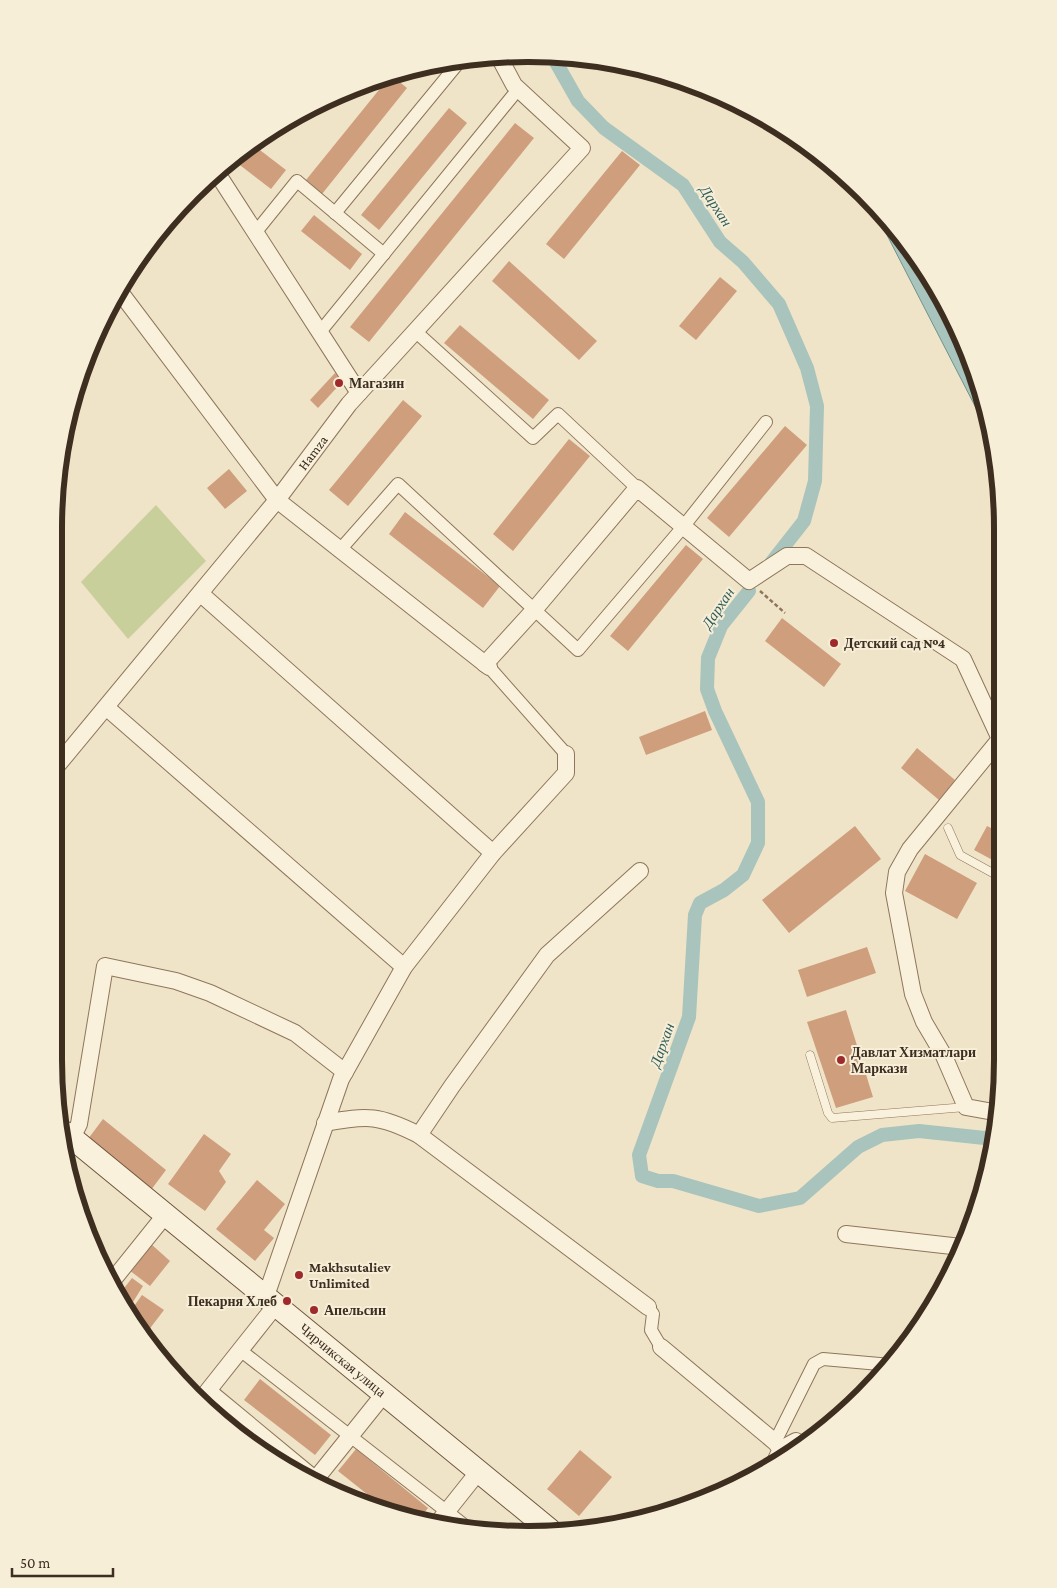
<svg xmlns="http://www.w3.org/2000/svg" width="1057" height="1588" font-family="'Crimson Pro',serif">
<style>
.green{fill:#c9cf9b}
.water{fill:#a9c4bc;stroke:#6f938a}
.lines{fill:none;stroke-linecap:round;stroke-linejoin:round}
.canal{stroke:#a9c4bc;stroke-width:14}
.building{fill:#cf9f7d}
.service-casing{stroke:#8d765c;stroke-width:9}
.pedestrian-casing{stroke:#8d765c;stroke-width:14}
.minor-casing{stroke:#8d765c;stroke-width:18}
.secondary-casing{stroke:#6f573f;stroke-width:24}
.path{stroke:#8d765c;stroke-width:2.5;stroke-dasharray:4 2.5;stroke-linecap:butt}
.service{stroke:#faf1dc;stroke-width:8}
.pedestrian{stroke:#faf1dc;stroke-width:12}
.minor{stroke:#faf1dc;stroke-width:16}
.secondary{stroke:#faf1dc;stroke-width:22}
.poi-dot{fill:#9e2a2b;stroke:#f7eed8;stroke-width:2}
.labels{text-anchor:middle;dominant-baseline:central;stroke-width:4;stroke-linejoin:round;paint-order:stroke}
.poi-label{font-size:14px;font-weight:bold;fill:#3d2e20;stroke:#f7eed8;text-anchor:start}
.street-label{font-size:14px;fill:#3d2e20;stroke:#f7eed8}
.water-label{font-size:15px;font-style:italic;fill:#2f5d5a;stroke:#f7eed8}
.rim{fill:none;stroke:#3d2e20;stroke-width:6}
</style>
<rect width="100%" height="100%" fill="#f0e4c8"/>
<polygon class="green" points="156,505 206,561 128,639 81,582"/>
<polygon class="water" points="870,202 905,240 954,319 987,406 993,441"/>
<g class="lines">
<g class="canal">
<polyline points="553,57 578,101 604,128 683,185 720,242 743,262 779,304 807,368 817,406 815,481 804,521 771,563"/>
<polyline points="749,591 721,626 708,658 707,689 715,711 758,802 758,843 743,875 724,890 700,903 695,915 689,1017 639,1155 642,1176 658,1181 673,1181 759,1206 800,1198 858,1147 882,1135 919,1131 994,1139"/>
</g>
</g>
<g class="building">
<polygon points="391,75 407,88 322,194 306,180"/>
<polygon points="449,108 467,123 379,230 361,215"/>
<polygon points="515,123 534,138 369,342 350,327"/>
<polygon points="252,144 286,170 271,189 232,159"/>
<polygon points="622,151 640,165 564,259 546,244"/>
<polygon points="314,215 362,254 350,270 301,231"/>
<polygon points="509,261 597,341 579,360 492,281"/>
<polygon points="720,277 737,291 696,340 679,326"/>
<polygon points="460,325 549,400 533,419 444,343"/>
<polygon points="335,373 342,382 318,408 310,400"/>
<polygon points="403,400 422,416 348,506 329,490"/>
<polygon points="785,426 807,445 729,537 707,518"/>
<polygon points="569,439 590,456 513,551 493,534"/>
<polygon points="229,469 247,491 225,509 207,488"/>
<polygon points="405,512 500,586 483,608 389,534"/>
<polygon points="686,545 703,559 628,651 610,636"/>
<polygon points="782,618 841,664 824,687 765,641"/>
<polygon points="705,711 712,730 646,755 639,737"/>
<polygon points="917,748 955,780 939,800 901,768"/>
<polygon points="855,826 881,859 789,933 762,900"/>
<polygon points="987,826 1001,833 1000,864 974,850"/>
<polygon points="925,854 977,883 957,919 905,891"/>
<polygon points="867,947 876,973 807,997 798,970"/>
<polygon points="846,1010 873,1097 836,1108 807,1022"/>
<polygon points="103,1119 166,1170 151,1190 88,1139"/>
<polygon points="204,1134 231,1154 219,1171 226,1182 205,1211 168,1184"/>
<polygon points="257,1180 285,1204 264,1230 274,1238 255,1261 216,1229"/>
<polygon points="151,1244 170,1261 150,1286 129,1270"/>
<polygon points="132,1278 143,1286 133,1302 121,1292"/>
<polygon points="142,1295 164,1310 148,1331 131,1319 129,1313"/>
<polygon points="260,1379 331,1435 315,1455 244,1400"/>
<polygon points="356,1449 428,1508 422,1516 382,1506 338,1471"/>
<polygon points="580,1450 612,1477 579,1516 547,1489"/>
</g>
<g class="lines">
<defs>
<g id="service">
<polyline points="948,828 960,855 1000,877"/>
<polyline points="810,1055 828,1113 832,1118 966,1107"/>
</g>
<g id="pedestrian">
<polyline points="335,213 460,61"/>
<polyline points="255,233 297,181 384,254"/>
<polyline points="415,331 533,438 558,414 637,488"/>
<polyline points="320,332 515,93"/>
<polyline points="339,551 398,484 578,650 683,527 766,422"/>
<polyline points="489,667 566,754"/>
<polyline points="648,1307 653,1314 651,1330 661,1347"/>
<polyline points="240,1350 464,1525"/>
<polyline points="209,1389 325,1485"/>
<polyline points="775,1442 814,1364 823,1359 891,1365"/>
</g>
<g id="minor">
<polyline points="217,173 359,393"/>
<polyline points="120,292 277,500 489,667"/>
<polyline points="201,594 493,853"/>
<polyline points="485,664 535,609 637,488 749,581 787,556 806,556 963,659 1000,739 910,849 897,872 894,893 913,994 924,1022 944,1056 966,1107 999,1113"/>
<polyline points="107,708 404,967"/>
<path id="s1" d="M56 767 277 500 349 404 582 148 514 85 498 55"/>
<path d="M325 1123C368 1115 380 1115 419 1135L648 1307"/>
<polyline points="419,1135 452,1086 547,955 640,871"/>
<polyline points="72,1138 79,1124 105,966 176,981 210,993 295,1033 345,1072"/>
<polyline points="846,1234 961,1247"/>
<polyline points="113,1280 166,1214"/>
<polyline points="266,1296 341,1079 404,967 493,853 566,773 566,754"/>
<polyline points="661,1347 775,1442 781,1449 774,1464"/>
<polyline points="203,1397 276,1305"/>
<polyline points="781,1449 796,1441 799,1443"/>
<polyline points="315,1480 384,1394"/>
<polyline points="440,1520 479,1471"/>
</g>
<g id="secondary">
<path id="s2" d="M66 1133 550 1530"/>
</g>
</defs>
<use href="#service" class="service-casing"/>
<use href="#pedestrian" class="pedestrian-casing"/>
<use href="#minor" class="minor-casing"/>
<use href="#secondary" class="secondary-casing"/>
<polyline class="path" points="760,591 785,613"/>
<use href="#service" class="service"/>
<use href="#pedestrian" class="pedestrian"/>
<use href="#minor" class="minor"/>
<use href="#secondary" class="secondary"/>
</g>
<g class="poi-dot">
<circle cx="339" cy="383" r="5"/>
<circle cx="834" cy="643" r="5"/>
<circle cx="841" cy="1060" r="5"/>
<circle cx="299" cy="1275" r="5"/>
<circle cx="287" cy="1301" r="5"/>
<circle cx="314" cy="1310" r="5"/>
</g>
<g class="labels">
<g class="poi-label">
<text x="349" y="383">Магазин</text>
<text x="844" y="643">Детский сад №4</text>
<text x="851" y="1052">Давлат Хизматлари<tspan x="851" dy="16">Маркази</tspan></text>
<text x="309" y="1267">Makhsutaliev<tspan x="309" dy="16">Unlimited</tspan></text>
<text x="277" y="1301" text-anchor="end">Пекарня Хлеб</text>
<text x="324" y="1310">Апельсин</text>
</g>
<g class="street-label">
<text stroke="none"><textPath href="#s1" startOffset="406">Hamza</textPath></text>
<text stroke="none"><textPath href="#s2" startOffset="358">Чирчикская улица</textPath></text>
</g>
<g class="water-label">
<text transform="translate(716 206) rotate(57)">Дархан</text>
<text transform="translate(718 608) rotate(-56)">Дархан</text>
<text transform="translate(662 1045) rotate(-70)">Дархан</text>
</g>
</g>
<path d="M0 0H1057V1588H0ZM528 62H528A466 466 0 0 1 994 528V1060A466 466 0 0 1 528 1526H528A466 466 0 0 1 62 1060V528A466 466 0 0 1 528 62Z" fill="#f7eed8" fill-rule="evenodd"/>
<path class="rim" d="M528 62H528A466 466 0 0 1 994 528V1060A466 466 0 0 1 528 1526H528A466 466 0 0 1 62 1060V528A466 466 0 0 1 528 62Z"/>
<path d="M12 1568v8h101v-8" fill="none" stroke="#3d2e20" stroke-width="2.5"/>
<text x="20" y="1568" font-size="15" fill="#3d2e20" stroke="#f7eed8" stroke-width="4" paint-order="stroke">50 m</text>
</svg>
